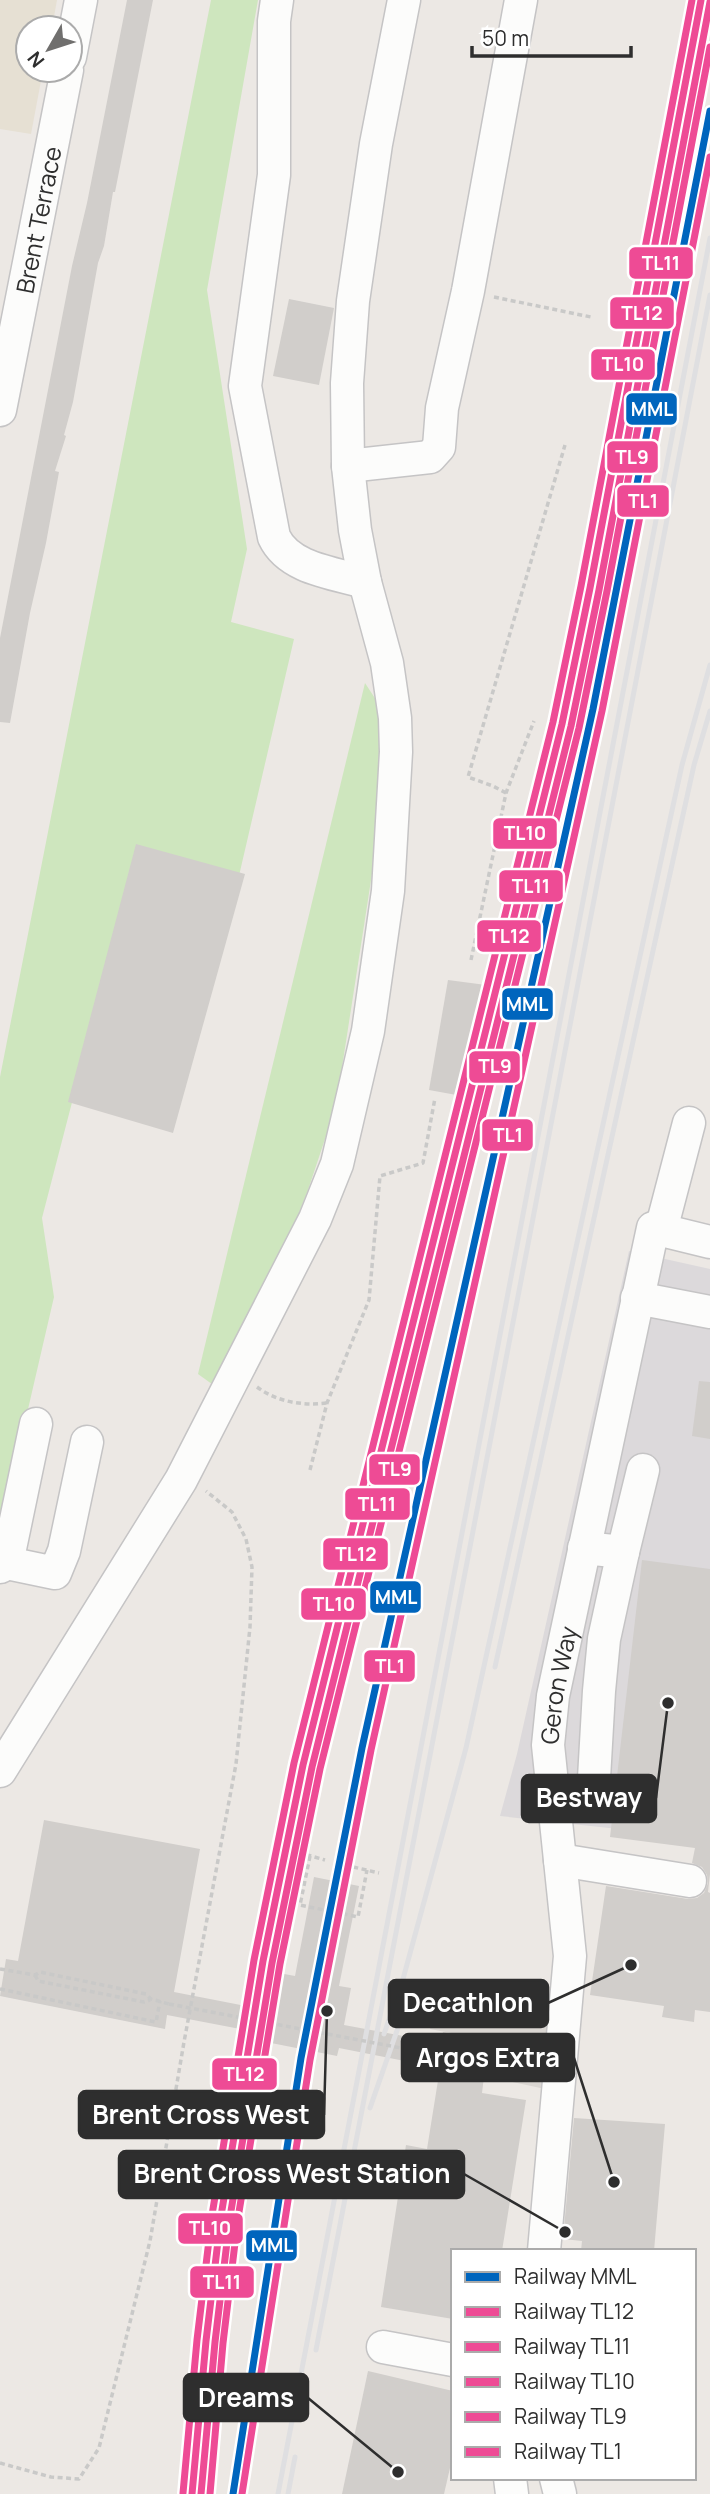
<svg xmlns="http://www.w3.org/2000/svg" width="710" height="2494" font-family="Manrope,sans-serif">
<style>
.industrial{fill:#dcd9db}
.education{fill:#e6e0d3}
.green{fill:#cee6be}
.plaza{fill:#dad6d2}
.building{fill:#d1cecb}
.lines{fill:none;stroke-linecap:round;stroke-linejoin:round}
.minor-casing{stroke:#c5c4c5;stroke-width:35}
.path{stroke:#c9c9c8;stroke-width:3.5;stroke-dasharray:5 3.5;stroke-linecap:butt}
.minor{stroke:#fcfcfb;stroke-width:32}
.rail{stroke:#dfdfe1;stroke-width:5}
.path-bridge{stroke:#c9c9c8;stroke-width:3.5;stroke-dasharray:5 3.5;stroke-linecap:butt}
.rail-1-casing{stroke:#fff;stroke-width:12}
.rail-2-casing{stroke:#fff;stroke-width:12}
.rail-3-casing{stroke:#fff;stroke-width:12}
.rail-4-casing{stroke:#fff;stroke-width:12}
.rail-5-casing{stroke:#fff;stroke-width:12}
.rail-6-casing{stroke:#fff;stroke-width:12}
.rail-1{stroke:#0065bd;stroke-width:7}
.rail-2{stroke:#ee4b95;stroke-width:7}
.rail-3{stroke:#ee4b95;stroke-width:7}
.rail-4{stroke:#ee4b95;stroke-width:7}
.rail-5{stroke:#ee4b95;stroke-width:7}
.rail-6{stroke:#ee4b95;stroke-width:7}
.labels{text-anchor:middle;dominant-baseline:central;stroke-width:6;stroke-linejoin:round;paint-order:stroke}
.street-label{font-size:24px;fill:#2e2e2e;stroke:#fff}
.leader{fill:none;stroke:#2e2e2e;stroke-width:2.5}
.callout-dot{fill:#2e2e2e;stroke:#fff;stroke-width:2.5}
.callout{fill:#2e2e2e;stroke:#2e2e2e;stroke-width:2.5}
.callout-label{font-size:26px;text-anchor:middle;font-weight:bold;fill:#fff}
.line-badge{stroke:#fff;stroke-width:2.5}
.badge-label{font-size:19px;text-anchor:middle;font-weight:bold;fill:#fff}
</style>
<rect width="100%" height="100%" fill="#ece8e4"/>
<polygon class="industrial" points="629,1251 710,1269 710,1839 500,1816 517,1754"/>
<polygon class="education" points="0,0 57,0 52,28 28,28 28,70 43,70 31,134 0,129"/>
<g class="green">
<polygon points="211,0 258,0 207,290 247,549 231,622 294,639 238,880 138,848 42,1218 54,1297 0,1530 0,1077"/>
<polygon points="365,683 384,712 385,790 336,1106 308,1190 262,1306 216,1387 198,1374"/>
</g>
<polygon class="plaza" points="436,2008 552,2023 545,2089 484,2076 486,2059 473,2058 477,2038 430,2029"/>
<g class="building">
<polygon points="127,0 153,0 115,192 113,192 104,246 98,263 73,402 64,435 66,436 55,471 59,472 46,543 30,613 10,723 0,722 0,638 72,266 87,203"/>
<polygon points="289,299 334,308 319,385 273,376"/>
<polygon points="136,844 245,874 173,1133 68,1102"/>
<polygon points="448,980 486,985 462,1096 429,1090"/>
<polygon points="699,1381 710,1382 710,1439 692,1436"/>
<polygon points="642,1560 710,1569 710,1874 708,1892 710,1893 710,2012 695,2010 694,2022 662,2017 664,2006 590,1995 606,1886 688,1899 697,1898 704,1893 708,1883 707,1875 702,1867 692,1863 695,1848 610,1837"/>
<polygon points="44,1820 200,1849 174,1992 272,2011 279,1973 295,1976 314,1877 359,1886 339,1986 351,1988 344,2025 441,2043 443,2032 477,2038 473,2058 486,2060 482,2093 526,2100 502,2251 453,2251 453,2319 381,2307 406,2145 427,2149 440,2068 339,2048 337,2056 266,2042 267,2034 167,2015 165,2029 0,1996 6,1959 18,1961"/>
<polygon points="574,2118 665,2124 654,2251 581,2251 582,2241 563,2239"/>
<polygon points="368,2371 453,2391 453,2455 444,2494 342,2494"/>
</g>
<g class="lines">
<defs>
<g id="minor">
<path d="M277 0 274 21V175L245 386 274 537C289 569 334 573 365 582"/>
<polyline points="70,57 81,0"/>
<path id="s1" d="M0 410 67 70"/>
<polyline points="348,466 430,457 439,447 442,408 468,291 521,0"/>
<polyline points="661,1230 689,1123"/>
<polyline points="637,1298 710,1312"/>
<polyline points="584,1548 623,1552 604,1639 599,1691 593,1796"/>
<polyline points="623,1552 643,1470"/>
<polyline points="7,1563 55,1573 64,1551 87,1442"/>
<polyline points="0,1567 7,1563 36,1424"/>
<polyline points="0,1771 181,1480 315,1219 337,1164 368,1031 388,891 396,752 395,718 387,663 365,582 355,530 348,466 347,383 353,301 376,144 404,0"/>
<polyline points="560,1860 690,1881"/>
<path id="s2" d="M544 2251 570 1956 548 1745 553 1696 653 1228 710 1242"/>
<polyline points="383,2347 453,2360"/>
<polyline points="510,2478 512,2494"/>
<polyline points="556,2478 560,2494"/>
</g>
</defs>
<use href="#minor" class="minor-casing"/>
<g class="path">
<polyline points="494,297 591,317"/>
<polyline points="506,793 493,786 468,777 565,445"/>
<polyline points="471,960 506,793 534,721"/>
<path d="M257 1387C277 1402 303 1406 327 1403"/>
<polyline points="310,1470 327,1403 369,1300 380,1176 423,1163 435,1098"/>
<polyline points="290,1850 325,1860"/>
<polyline points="310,1856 300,1905 358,1917 367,1870"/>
<polyline points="345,1865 379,1873"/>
<polyline points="0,1969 35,1975 40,1972 146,1994 151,1999 169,2004"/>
<polyline points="35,1975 38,1981 144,2002 150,2000"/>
<polyline points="0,1989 156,2022 160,2001"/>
<polyline points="305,2029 328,1911"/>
<polyline points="454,2058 535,2073"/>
<polyline points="454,2058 456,2048 486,2054 486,2064"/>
<polyline points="0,2463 51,2477 79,2479 99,2448 150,2241 184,2042 236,1764 250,1627 252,1567 246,1539 232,1512 206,1491"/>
</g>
<use href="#minor" class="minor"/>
<g class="rail">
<polyline points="495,1667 694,765 710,711"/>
<polyline points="384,2034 403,1979 466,1748 682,765 710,665"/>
<polyline points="370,2108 400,2022"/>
<polyline points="316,2350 710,295"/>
<polyline points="278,2494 710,238"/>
<polyline points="288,2494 295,2457"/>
</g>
<polyline class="path-bridge" points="169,2004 454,2058"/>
<defs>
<polyline id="rail-1" points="233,2494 301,2058 362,1748 593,709 710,111"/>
<polyline id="rail-2" points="192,2494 206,2341 221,2216 263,1961 303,1765 562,724 590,588 701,0"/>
<polyline id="rail-3" points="201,2494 215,2342 230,2217 272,1963 312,1767 571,726 599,590 710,2"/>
<polyline id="rail-4" points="183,2493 197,2340 212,2215 254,1960 294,1763 553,722 581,586 692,0"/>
<polyline id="rail-5" points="210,2494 223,2343 238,2218 280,1964 320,1769 579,728 607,591 710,47"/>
<polyline id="rail-6" points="242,2494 310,2060 371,1750 602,711 710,157"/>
</defs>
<use href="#rail-1" class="rail-1-casing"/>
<use href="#rail-2" class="rail-2-casing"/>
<use href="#rail-3" class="rail-3-casing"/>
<use href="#rail-4" class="rail-4-casing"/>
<use href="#rail-5" class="rail-5-casing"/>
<use href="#rail-6" class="rail-6-casing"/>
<use href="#rail-1" class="rail-1"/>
<use href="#rail-2" class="rail-2"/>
<use href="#rail-3" class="rail-3"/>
<use href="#rail-4" class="rail-4"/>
<use href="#rail-5" class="rail-5"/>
<use href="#rail-6" class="rail-6"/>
</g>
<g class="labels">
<g class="street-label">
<text stroke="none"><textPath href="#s1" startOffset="194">Brent Terrace</textPath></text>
<text stroke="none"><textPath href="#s2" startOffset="569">Geron Way</textPath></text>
</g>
</g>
<path class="leader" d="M668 1703L656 1798M631 1965L548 2003M614 2182L574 2058M327 2011L324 2115M565 2232L464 2174M398 2472L308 2398"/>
<g class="callout-dot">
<circle cx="668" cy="1703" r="7"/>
<circle cx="631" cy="1965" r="7"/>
<circle cx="614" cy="2182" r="7"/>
<circle cx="327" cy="2011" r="7"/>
<circle cx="565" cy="2232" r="7"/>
<circle cx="398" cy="2472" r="7"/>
</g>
<g class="callout">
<rect x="522" y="1775" width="134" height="47" rx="7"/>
<rect x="389" y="1980" width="159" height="47" rx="7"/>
<rect x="402" y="2034" width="172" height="47" rx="7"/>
<rect x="79" y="2091" width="245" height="47" rx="7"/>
<rect x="119" y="2151" width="345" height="47" rx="7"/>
<rect x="184" y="2374" width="124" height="47" rx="7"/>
</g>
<g class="callout-label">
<text x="589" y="1807">Bestway</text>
<text x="468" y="2012">Decathlon</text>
<text x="488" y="2067">Argos Extra</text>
<text x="201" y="2124">Brent Cross West</text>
<text x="292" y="2183">Brent Cross West Station</text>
<text x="246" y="2407">Dreams</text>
</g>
<g class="line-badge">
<rect x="628" y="246" width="66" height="34" rx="7" fill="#ee4b95"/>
<rect x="609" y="296" width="66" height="34" rx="7" fill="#ee4b95"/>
<rect x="590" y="348" width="66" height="33" rx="7" fill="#ee4b95"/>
<rect x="625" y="392" width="53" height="34" rx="7" fill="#0065bd"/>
<rect x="606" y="440" width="53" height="34" rx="7" fill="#ee4b95"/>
<rect x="616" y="484" width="54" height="34" rx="7" fill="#ee4b95"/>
<rect x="492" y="817" width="66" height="33" rx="7" fill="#ee4b95"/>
<rect x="498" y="869" width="66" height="34" rx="7" fill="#ee4b95"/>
<rect x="476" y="919" width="66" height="34" rx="7" fill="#ee4b95"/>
<rect x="501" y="987" width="53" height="34" rx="7" fill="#0065bd"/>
<rect x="468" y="1050" width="53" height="34" rx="7" fill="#ee4b95"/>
<rect x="481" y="1118" width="53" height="34" rx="7" fill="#ee4b95"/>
<rect x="368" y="1453" width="53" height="33" rx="7" fill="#ee4b95"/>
<rect x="344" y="1487" width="67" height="34" rx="7" fill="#ee4b95"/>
<rect x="322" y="1537" width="67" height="34" rx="7" fill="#ee4b95"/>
<rect x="369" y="1580" width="53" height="34" rx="7" fill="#0065bd"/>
<rect x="300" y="1587" width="67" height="34" rx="7" fill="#ee4b95"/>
<rect x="363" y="1649" width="53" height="34" rx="7" fill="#ee4b95"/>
<rect x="211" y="2057" width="67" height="34" rx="7" fill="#ee4b95"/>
<rect x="177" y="2212" width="67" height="33" rx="7" fill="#ee4b95"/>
<rect x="245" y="2229" width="53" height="33" rx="7" fill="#0065bd"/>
<rect x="189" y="2265" width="66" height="34" rx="7" fill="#ee4b95"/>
</g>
<g class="badge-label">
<text x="661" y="270">TL11</text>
<text x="642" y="320">TL12</text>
<text x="623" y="371">TL10</text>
<text x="652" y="416">MML</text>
<text x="632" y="464">TL9</text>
<text x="643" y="508">TL1</text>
<text x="525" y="840">TL10</text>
<text x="531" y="893">TL11</text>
<text x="509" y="943">TL12</text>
<text x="527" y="1011">MML</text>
<text x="495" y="1073">TL9</text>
<text x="508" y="1142">TL1</text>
<text x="395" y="1476">TL9</text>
<text x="377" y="1511">TL11</text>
<text x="356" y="1561">TL12</text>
<text x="396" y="1604">MML</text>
<text x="334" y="1611">TL10</text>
<text x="390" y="1673">TL1</text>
<text x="244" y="2081">TL12</text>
<text x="210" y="2235">TL10</text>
<text x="272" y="2252">MML</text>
<text x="222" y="2289">TL11</text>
</g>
<rect x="451" y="2249" width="245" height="231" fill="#ffffff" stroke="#ababab" stroke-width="2"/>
<rect x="465" y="2272" width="35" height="10" fill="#0065bd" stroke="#ababab" stroke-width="2"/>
<text x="514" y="2284" font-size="21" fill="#2e2e2e">Railway MML</text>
<rect x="465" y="2307" width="35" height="10" fill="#ee4b95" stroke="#ababab" stroke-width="2"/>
<text x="514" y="2319" font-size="21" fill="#2e2e2e">Railway TL12</text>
<rect x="465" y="2342" width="35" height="10" fill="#ee4b95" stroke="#ababab" stroke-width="2"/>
<text x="514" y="2354" font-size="21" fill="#2e2e2e">Railway TL11</text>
<rect x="465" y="2377" width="35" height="10" fill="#ee4b95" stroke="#ababab" stroke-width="2"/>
<text x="514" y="2389" font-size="21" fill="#2e2e2e">Railway TL10</text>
<rect x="465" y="2412" width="35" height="10" fill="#ee4b95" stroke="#ababab" stroke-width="2"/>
<text x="514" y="2424" font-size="21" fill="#2e2e2e">Railway TL9</text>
<rect x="465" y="2447" width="35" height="10" fill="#ee4b95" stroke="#ababab" stroke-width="2"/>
<text x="514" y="2459" font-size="21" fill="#2e2e2e">Railway TL1</text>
<g transform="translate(49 49) rotate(231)"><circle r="33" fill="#ffffff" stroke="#ababab" stroke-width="2"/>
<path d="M0-5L12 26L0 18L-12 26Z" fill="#706f6e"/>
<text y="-10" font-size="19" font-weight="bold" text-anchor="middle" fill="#2e2e2e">N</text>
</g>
<path d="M472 46v10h159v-10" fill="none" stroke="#2e2e2e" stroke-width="3.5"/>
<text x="482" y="46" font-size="21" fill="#2e2e2e" stroke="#ffffff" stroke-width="5" paint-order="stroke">50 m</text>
</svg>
